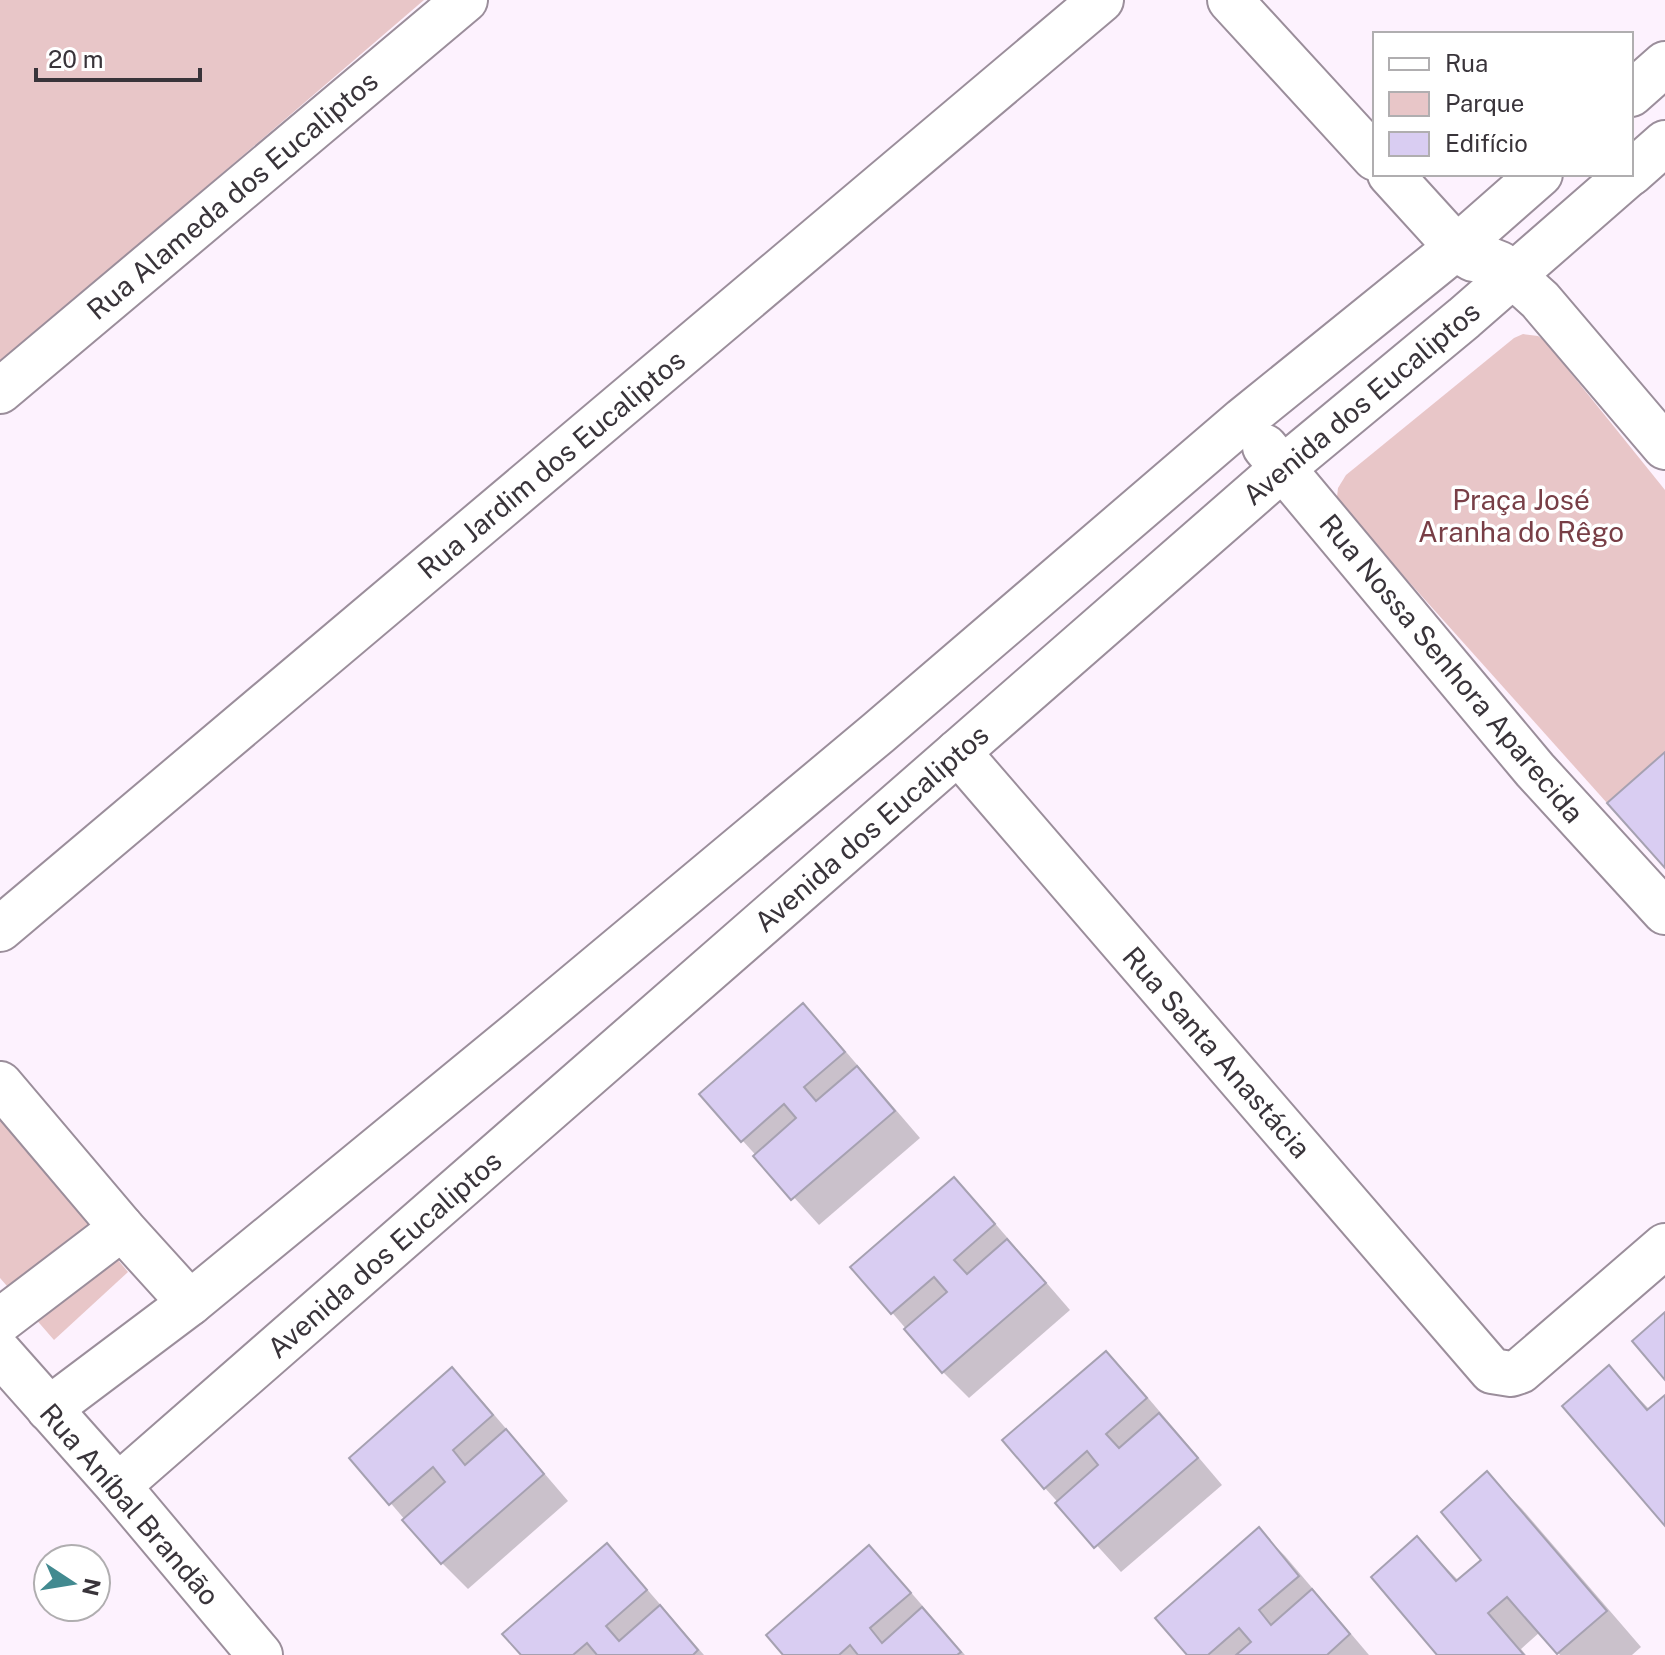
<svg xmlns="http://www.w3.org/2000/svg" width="1665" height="1655" font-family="'Public Sans',sans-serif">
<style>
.green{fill:#e8c6c8}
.shadow{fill:#0003}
.building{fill:#d9cdf2;stroke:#a6a1b1;stroke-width:2}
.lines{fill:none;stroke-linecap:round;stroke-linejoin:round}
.minor-casing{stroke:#9b8e9b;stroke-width:48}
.minor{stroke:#fff;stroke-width:44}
.labels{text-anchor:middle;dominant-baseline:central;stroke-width:7;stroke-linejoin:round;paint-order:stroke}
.street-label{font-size:28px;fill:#39343a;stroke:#fff}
.park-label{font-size:28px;fill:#783e46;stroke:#fff}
</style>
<rect width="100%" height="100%" fill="#fdf2fe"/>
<g class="green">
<polygon points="0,0 424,0 0,364"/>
<polygon points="1523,334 1538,336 1545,341 1665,490 1665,752 1607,803 1349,515 1337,497 1338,488 1346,475 1514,338"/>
<polygon points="0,1118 128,1272 54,1340 0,1278"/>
</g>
<g class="shadow">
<polygon points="803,1006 829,1032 920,1138 819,1225 742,1140"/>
<polygon points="954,1180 980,1206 1070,1310 969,1398 943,1372 853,1267"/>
<polygon points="1106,1353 1132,1379 1222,1485 1121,1572 1045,1488"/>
<polygon points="1609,1368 1650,1410 1665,1397 1665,1523"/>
<polygon points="452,1370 478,1396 568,1501 468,1589 442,1563 352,1458"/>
<polygon points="1487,1474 1522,1509 1641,1647 1632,1655 1560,1655 1540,1632 1521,1649 1526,1655 1440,1655 1417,1539 1459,1581 1484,1560"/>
<polygon points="1259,1530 1285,1556 1369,1655 1190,1655"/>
<polygon points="606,1546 632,1572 704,1655 523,1655"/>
<polygon points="869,1548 895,1574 965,1655 785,1655"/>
</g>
<g class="building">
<polygon points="1665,752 1665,868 1607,803"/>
<polygon points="803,1003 845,1052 804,1087 816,1101 857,1066 895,1111 791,1200 753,1156 796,1118 784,1104 741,1142 699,1094"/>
<polygon points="954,1177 995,1224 954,1260 967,1274 1007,1239 1046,1283 942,1373 904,1329 947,1292 934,1277 891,1314 850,1267"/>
<polygon points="1665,1312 1665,1380 1632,1341"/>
<polygon points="1106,1351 1147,1398 1106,1434 1119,1448 1159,1413 1198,1458 1094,1548 1055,1503 1098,1465 1087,1451 1044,1489 1002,1440"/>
<polygon points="1609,1365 1647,1410 1665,1395 1665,1526 1562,1406"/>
<polygon points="452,1367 493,1415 453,1450 465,1465 506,1429 544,1474 441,1564 402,1520 445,1482 433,1467 389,1505 349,1458"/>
<polygon points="1487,1471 1607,1611 1557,1654 1507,1597 1488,1613 1524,1655 1437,1655 1371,1577 1417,1536 1456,1581 1481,1560 1441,1512"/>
<polygon points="1259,1527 1299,1576 1259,1610 1271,1625 1312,1589 1350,1634 1327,1655 1236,1655 1251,1642 1239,1628 1208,1655 1187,1655 1155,1618"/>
<polygon points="607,1543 647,1590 606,1626 619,1641 660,1605 698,1650 693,1655 597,1655 587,1643 573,1655 521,1655 502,1634"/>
<polygon points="869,1545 911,1593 870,1628 882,1643 922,1607 961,1652 957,1655 858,1655 850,1645 839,1655 783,1655 766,1635"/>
</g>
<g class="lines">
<defs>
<g id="minor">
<polyline points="1230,0 1375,158"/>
<polyline points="1631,94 1665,64"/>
<polyline points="1631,173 1665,143"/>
<polyline points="1390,174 1461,252 1473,259 1490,260 1500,264 1540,300 1665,447"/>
<polyline points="0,391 465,0"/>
<polyline points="1265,447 1535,770 1665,912"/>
<polyline points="958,752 1492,1371 1511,1374 1520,1371 1665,1246"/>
<polyline points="0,929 1101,0"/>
<polyline points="0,1084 122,1228 190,1303"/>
<polyline points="0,1321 122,1228"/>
<polyline points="0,1353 118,1486 260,1655"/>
<polyline points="49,1409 190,1303 520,1032 878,733 1243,420 1457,247 1540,174"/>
<polyline points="118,1486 1283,468 1464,318 1629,174"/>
</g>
</defs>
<use href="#minor" class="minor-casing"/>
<use href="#minor" class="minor"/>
</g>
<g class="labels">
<g class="street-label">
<text transform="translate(232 195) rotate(-40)">Rua Alameda dos Eucaliptos</text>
<text transform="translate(1361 403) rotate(-40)">Avenida dos Eucaliptos</text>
<text transform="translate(551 464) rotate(-40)">Rua Jardim dos Eucaliptos</text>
<text transform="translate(1452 668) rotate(50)">Rua Nossa Senhora Aparecida</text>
<text transform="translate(871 828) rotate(-41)">Avenida dos Eucaliptos</text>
<text transform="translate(1217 1052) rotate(49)">Rua Santa Anastácia</text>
<text transform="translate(384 1254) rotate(-41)">Avenida dos Eucaliptos</text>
<text transform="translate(130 1504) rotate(49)">Rua Aníbal Brandão</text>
</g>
<g class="park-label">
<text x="1521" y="499">Praça José<tspan x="1521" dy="32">Aranha do Rêgo</tspan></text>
</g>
</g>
<rect x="1373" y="32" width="260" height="144" fill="#ffffff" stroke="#b0aeb0" stroke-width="2"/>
<rect x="1389" y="58" width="40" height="12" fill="#ffffff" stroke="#b0aeb0" stroke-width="2"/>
<text x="1445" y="72" font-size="24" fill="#39343a">Rua</text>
<rect x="1389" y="92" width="40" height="24" fill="#e8c6c8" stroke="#b0aeb0" stroke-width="2"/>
<text x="1445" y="112" font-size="24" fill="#39343a">Parque</text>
<rect x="1389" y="132" width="40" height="24" fill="#d9cdf2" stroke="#b0aeb0" stroke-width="2"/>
<text x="1445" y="152" font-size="24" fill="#39343a">Edifício</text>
<g transform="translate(72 1583) rotate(102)"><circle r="38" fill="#ffffff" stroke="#b0aeb0" stroke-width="2"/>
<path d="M0-6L14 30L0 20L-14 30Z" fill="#428a90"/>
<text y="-12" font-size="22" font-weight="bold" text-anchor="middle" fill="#39343a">N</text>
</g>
<path d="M36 68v12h164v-12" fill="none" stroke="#39343a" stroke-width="4"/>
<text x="48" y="68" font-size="24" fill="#39343a" stroke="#ffffff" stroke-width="6" paint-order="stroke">20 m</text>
</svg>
